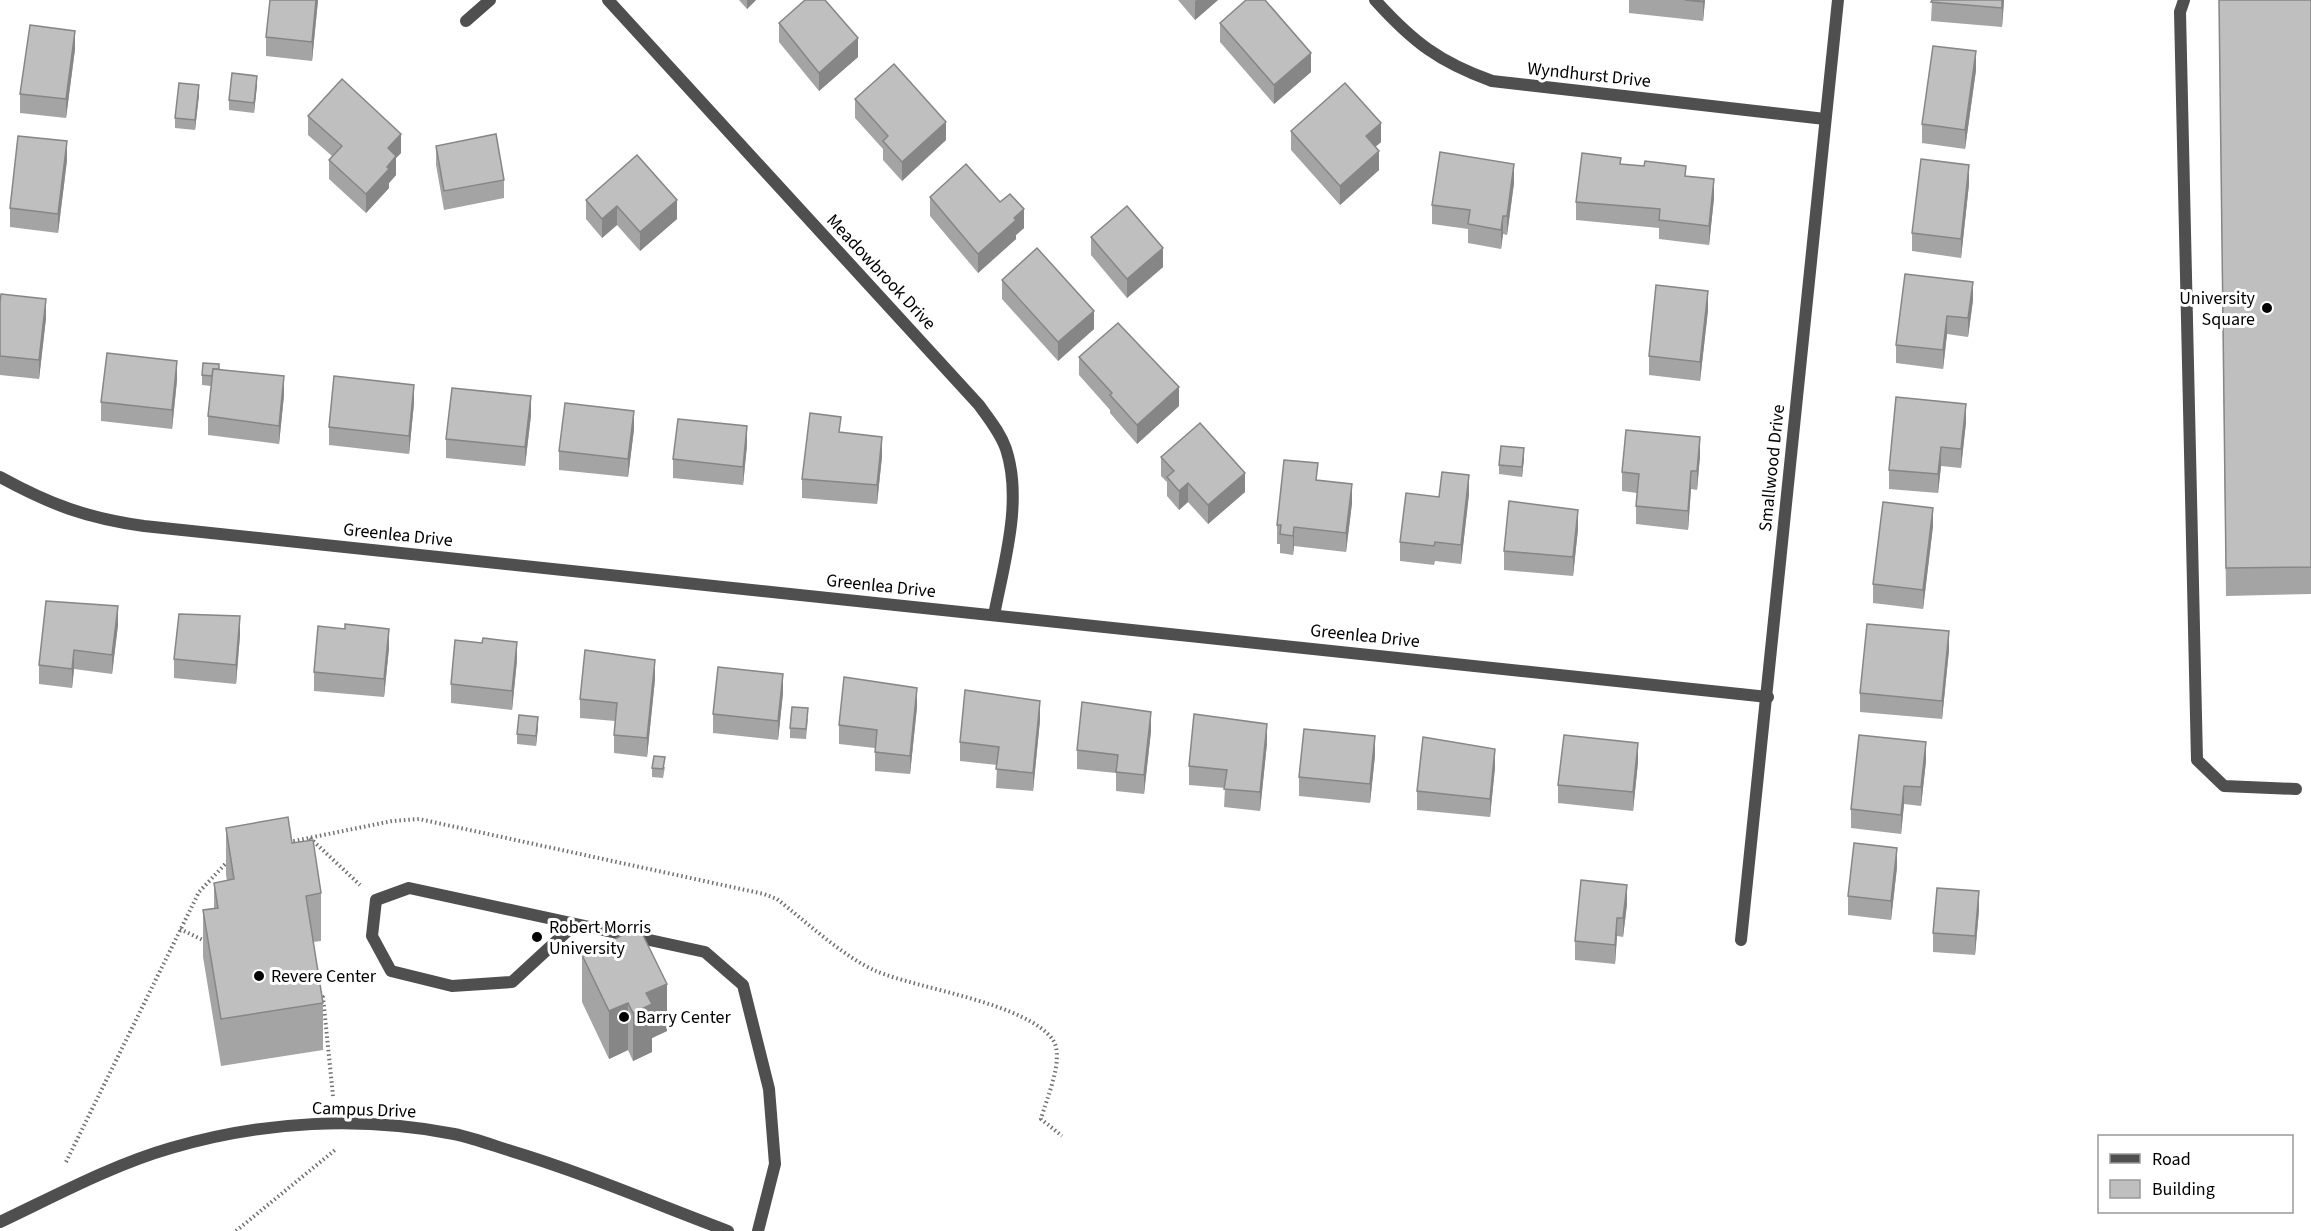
<svg xmlns="http://www.w3.org/2000/svg" width="2311" height="1231" font-family="'Source Sans 3',sans-serif">
<style>
.lines{fill:none;stroke-linecap:round;stroke-linejoin:round}
.path{stroke:#717171;stroke-width:4;stroke-dasharray:1.5 3;stroke-linecap:butt}
.service{stroke:#4f4f4f;stroke-width:12}
.minor{stroke:#4f4f4f;stroke-width:12}
.wall{fill:#a4a4a4}
.shaded-wall{fill:#868686}
.building{fill:#bfbfbf;stroke:#868686;stroke-width:1.5}
.poi-dot{fill:#000;stroke:#fff;stroke-width:2}
.labels{text-anchor:middle;dominant-baseline:central;stroke-width:6;stroke-linejoin:round;paint-order:stroke}
.street-label{font-size:18px;fill:#000;stroke:#fff}
.poi-label{font-size:18px;fill:#000;stroke:#fff;text-anchor:start}
</style>
<rect width="100%" height="100%" fill="#fff"/>
<g class="lines">
<g class="path">
<polyline points="310,838 360,885"/>
<path d="M289 842 392 821 419 819 764 894 777 899C805 921 845 958 876 971 918 989 1027 1003 1053 1040 1065 1058 1046 1100 1041 1119L1062 1136"/>
<polyline points="180,929 207,942"/>
<polyline points="318,995 323,997 333,1096"/>
<polyline points="66,1162 199,892 228,861"/>
<polyline points="236,1231 335,1150"/>
</g>
<g class="service">
<polyline points="2184,0 2180,12 2197,760 2224,786 2296,789"/>
<polyline points="466,21 490,0"/>
<polyline points="575,924 512,982 452,986 391,971 372,936 376,900 409,888 705,952 743,985 769,1089 775,1164 758,1231"/>
<path d="M0 1222C55 1196 112 1165 171 1148 262 1121 361 1116 454 1134 473 1138 492 1145 511 1151 584 1173 656 1204 728 1231"/>
</g>
<g class="minor">
<path d="M608 0 979 405C989 419 1000 432 1006 449 1023 501 1004 563 994 615"/>
<path d="M1375 0C1413 42 1439 62 1492 81L1825 119"/>
<path d="M0 477C51 505 87 518 144 526L1768 697"/>
<polyline points="1741,940 1838,0"/>
</g>
</g>
<g class="wall">
<polygon points="270,0 318,0 312,61 266,56 266,37"/>
<polygon points="739,0 756,0 747,9"/>
<polygon points="1178,0 1218,0 1195,20"/>
<polygon points="1629,0 1705,0 1703,21 1629,13"/>
<polygon points="1932,0 2004,0 2002,27 1931,21"/>
<polygon points="2219,0 2311,0 2311,594 2226,596"/>
<polygon points="779,23 858,57 819,91 779,42"/>
<polygon points="1220,23 1311,72 1274,104 1220,42"/>
<polygon points="75,49 66,118 20,113 20,94"/>
<polygon points="1976,70 1965,149 1922,143 1922,124"/>
<polygon points="257,85 254,113 229,110 229,100"/>
<polygon points="199,95 195,130 175,128 175,118"/>
<polygon points="855,99 946,140 902,181 883,160 883,149 855,118"/>
<polygon points="308,116 401,153 396,158 396,175 389,183 389,188 366,213 329,179 329,160 332,156 308,135"/>
<polygon points="1291,131 1381,142 1375,147 1379,170 1340,205 1291,150"/>
<polygon points="436,146 504,180 504,198 444,210 436,165"/>
<polygon points="637,155 677,219 640,251 617,225 602,238 586,219 586,200"/>
<polygon points="67,160 58,233 10,227 10,208"/>
<polygon points="1621,164 1686,176 1714,198 1709,245 1659,239 1659,228 1576,220 1576,202"/>
<polygon points="1514,183 1507,235 1503,234 1501,249 1468,243 1468,229 1432,224 1432,205"/>
<polygon points="1969,184 1961,258 1912,251 1912,233"/>
<polygon points="930,197 1000,202 1024,228 1016,235 1016,239 978,273 930,216"/>
<polygon points="1091,237 1163,267 1127,298 1091,255"/>
<polygon points="1002,280 1094,329 1058,361 1002,299"/>
<polygon points="1973,300 1968,337 1947,334 1943,369 1896,363 1896,345"/>
<polygon points="0,303 46,318 39,379 0,375"/>
<polygon points="1708,310 1700,381 1649,375 1649,356"/>
<polygon points="1079,357 1179,406 1137,444 1110,413 1110,410 1079,375"/>
<polygon points="219,369 284,395 279,444 208,435 208,416 211,386 202,385 202,375"/>
<polygon points="177,380 172,429 101,421 101,402"/>
<polygon points="414,403 409,454 329,445 329,427"/>
<polygon points="531,415 525,466 446,458 446,439"/>
<polygon points="1966,422 1961,468 1941,466 1938,493 1889,489 1889,470"/>
<polygon points="634,429 628,477 559,470 559,451"/>
<polygon points="747,445 743,485 673,478 673,459"/>
<polygon points="882,456 877,504 802,498 802,479"/>
<polygon points="1700,456 1697,490 1691,489 1688,530 1636,524 1636,506 1637,493 1622,491 1622,472"/>
<polygon points="1161,457 1245,492 1208,524 1188,502 1179,510 1167,496 1167,482 1161,476"/>
<polygon points="1524,458 1522,477 1499,474 1499,465"/>
<polygon points="1318,480 1352,503 1346,552 1294,546 1293,555 1280,553 1280,544 1277,544 1277,525"/>
<polygon points="1469,494 1461,564 1435,561 1434,565 1400,561 1400,542 1439,497"/>
<polygon points="1933,526 1923,609 1873,603 1873,584"/>
<polygon points="1578,529 1573,576 1504,570 1504,551"/>
<polygon points="118,625 112,674 74,669 72,688 39,684 39,665"/>
<polygon points="345,629 389,648 384,697 314,691 314,672"/>
<polygon points="240,635 236,684 174,678 174,659"/>
<polygon points="1949,650 1942,719 1860,712 1860,693"/>
<polygon points="517,660 512,710 451,703 451,684"/>
<polygon points="655,679 647,757 614,753 614,735 615,721 580,718 580,699"/>
<polygon points="783,693 778,740 713,733 713,714"/>
<polygon points="917,707 910,774 875,771 875,748 839,744 839,725"/>
<polygon points="808,718 806,739 790,738 790,728"/>
<polygon points="1040,720 1033,791 996,788 997,765 960,761 960,742"/>
<polygon points="538,727 536,746 517,744 517,734"/>
<polygon points="1151,731 1144,794 1116,791 1116,773 1077,769 1077,750"/>
<polygon points="1267,743 1260,811 1224,807 1225,788 1189,785 1189,766"/>
<polygon points="1375,755 1370,803 1299,796 1299,777"/>
<polygon points="1926,761 1921,806 1904,804 1901,834 1851,828 1851,809"/>
<polygon points="1638,762 1633,811 1558,803 1558,785"/>
<polygon points="665,767 663,778 652,777 652,768"/>
<polygon points="1495,767 1490,817 1417,810 1417,791"/>
<polygon points="226,828 292,843 321,893 321,941 313,942 323,1003 323,1050 221,1066 203,957 203,910 214,908 214,883 227,881 226,875"/>
<polygon points="1897,867 1891,920 1848,915 1848,896"/>
<polygon points="1627,904 1623,937 1617,936 1615,964 1575,960 1575,941"/>
<polygon points="1979,910 1975,955 1933,952 1933,933"/>
<polygon points="582,955 667,1031 652,1038 652,1052 633,1061 628,1050 609,1059 582,1002"/>
</g>
<g class="shaded-wall">
<polygon points="316,0 318,0 312,61 312,42"/>
<polygon points="747,0 756,0 747,9"/>
<polygon points="1197,0 1218,0 1195,20 1195,1"/>
<polygon points="1703,0 1705,0 1703,21"/>
<polygon points="2002,0 2004,0 2002,27"/>
<polygon points="75,31 75,49 66,118 66,99"/>
<polygon points="858,38 858,57 819,91 819,73"/>
<polygon points="1976,51 1976,70 1965,149 1965,130"/>
<polygon points="1311,53 1311,72 1274,104 1274,85"/>
<polygon points="257,76 257,85 254,113 254,103"/>
<polygon points="199,85 199,95 195,130 195,120"/>
<polygon points="946,122 946,140 902,181 902,162"/>
<polygon points="1381,123 1381,142 1366,155 1366,136"/>
<polygon points="401,134 401,153 396,158 396,175 389,183 389,188 366,213 366,194 388,148"/>
<polygon points="67,141 67,160 58,233 58,214"/>
<polygon points="1379,151 1379,170 1340,205 1340,186"/>
<polygon points="1514,164 1514,183 1507,235 1507,216"/>
<polygon points="1969,165 1969,184 1961,258 1961,239"/>
<polygon points="1714,179 1714,198 1709,245 1709,226"/>
<polygon points="677,200 677,219 640,251 640,232"/>
<polygon points="617,206 617,225 602,238 602,219"/>
<polygon points="1024,209 1024,228 1016,235 1016,239 978,273 978,254 1014,218"/>
<polygon points="1503,216 1503,234 1501,249 1501,230"/>
<polygon points="1163,248 1163,267 1127,298 1127,279"/>
<polygon points="1973,282 1973,300 1968,337 1968,318"/>
<polygon points="1708,291 1708,310 1700,381 1700,362"/>
<polygon points="46,299 46,318 39,379 39,360"/>
<polygon points="1094,311 1094,329 1058,361 1058,342"/>
<polygon points="1947,316 1947,334 1943,369 1943,350"/>
<polygon points="177,361 177,380 172,429 172,410"/>
<polygon points="284,376 284,395 279,444 279,426"/>
<polygon points="414,385 414,403 409,454 409,436"/>
<polygon points="1179,387 1179,406 1137,444 1137,425"/>
<polygon points="531,396 531,415 525,466 525,447"/>
<polygon points="1966,404 1966,422 1961,468 1961,449"/>
<polygon points="634,411 634,429 628,477 628,459"/>
<polygon points="747,426 747,445 743,485 743,467"/>
<polygon points="882,437 882,456 877,504 877,485"/>
<polygon points="1700,437 1700,456 1697,490 1697,471"/>
<polygon points="1941,447 1941,466 1938,493 1938,474"/>
<polygon points="1524,448 1524,458 1522,477 1522,467"/>
<polygon points="1691,471 1691,489 1688,530 1688,511"/>
<polygon points="1245,473 1245,492 1208,524 1208,505"/>
<polygon points="1469,475 1469,494 1461,564 1461,545"/>
<polygon points="1188,483 1188,502 1179,510 1179,491"/>
<polygon points="1352,484 1352,503 1346,552 1346,533"/>
<polygon points="1933,508 1933,526 1923,609 1923,590"/>
<polygon points="1578,510 1578,529 1573,576 1573,557"/>
<polygon points="1294,527 1294,546 1293,555 1293,536"/>
<polygon points="118,606 118,625 112,674 112,655"/>
<polygon points="240,616 240,635 236,684 236,665"/>
<polygon points="389,629 389,648 384,697 384,679"/>
<polygon points="1949,631 1949,650 1942,719 1942,701"/>
<polygon points="517,642 517,660 512,710 512,691"/>
<polygon points="74,650 74,669 72,688 72,669"/>
<polygon points="655,660 655,679 647,757 647,738"/>
<polygon points="783,674 783,693 778,740 778,721"/>
<polygon points="917,688 917,707 910,774 910,756"/>
<polygon points="1040,701 1040,720 1033,791 1033,773"/>
<polygon points="1151,712 1151,731 1144,794 1144,775"/>
<polygon points="538,717 538,727 536,746 536,736"/>
<polygon points="1267,724 1267,743 1260,811 1260,792"/>
<polygon points="1375,736 1375,755 1370,803 1370,784"/>
<polygon points="1926,742 1926,761 1921,806 1921,787"/>
<polygon points="1638,743 1638,762 1633,811 1633,792"/>
<polygon points="1495,749 1495,767 1490,817 1490,799"/>
<polygon points="1904,786 1904,804 1901,834 1901,815"/>
<polygon points="1897,848 1897,867 1891,920 1891,901"/>
<polygon points="1627,885 1627,904 1623,937 1623,918"/>
<polygon points="1979,891 1979,910 1975,955 1975,936"/>
<polygon points="1617,918 1617,936 1615,964 1615,945"/>
<polygon points="667,984 667,1031 652,1038 652,1052 633,1061 633,1013 646,993"/>
<polygon points="628,1003 628,1050 609,1059 609,1011"/>
</g>
<g class="building">
<polygon points="270,0 316,0 312,42 266,37"/>
<polygon points="805,0 825,0 858,38 819,73 779,23"/>
<polygon points="1246,0 1265,0 1311,53 1274,85 1220,23"/>
<polygon points="1685,0 1703,0 1703,2"/>
<polygon points="1932,0 2002,0 2002,8 1931,2"/>
<polygon points="2219,0 2311,0 2311,567 2226,568"/>
<polygon points="30,25 75,31 66,99 20,94"/>
<polygon points="1933,46 1976,51 1965,130 1922,124"/>
<polygon points="894,64 946,122 902,162 883,141 888,136 855,99"/>
<polygon points="232,73 257,76 254,103 229,100"/>
<polygon points="342,79 401,134 388,148 396,156 387,167 389,169 366,194 329,160 342,146 308,116"/>
<polygon points="179,83 199,85 195,120 175,118"/>
<polygon points="1345,83 1381,123 1366,136 1379,151 1340,186 1291,131"/>
<polygon points="496,134 504,180 444,191 436,146"/>
<polygon points="18,136 67,141 58,214 10,208"/>
<polygon points="1440,152 1514,164 1507,216 1503,216 1501,230 1468,224 1470,210 1432,205"/>
<polygon points="1582,153 1621,158 1620,164 1644,166 1645,161 1686,166 1685,176 1714,179 1709,226 1659,220 1660,209 1576,202"/>
<polygon points="637,155 677,200 640,232 617,206 602,219 586,200"/>
<polygon points="1921,159 1969,165 1961,239 1912,233"/>
<polygon points="966,164 1000,202 1010,194 1024,209 1014,218 1016,220 978,254 930,197"/>
<polygon points="1127,206 1163,248 1127,279 1091,237"/>
<polygon points="1037,248 1094,311 1058,342 1002,280"/>
<polygon points="1905,274 1973,282 1968,318 1947,316 1943,350 1896,345"/>
<polygon points="1656,285 1708,291 1700,362 1649,356"/>
<polygon points="1,294 46,299 39,360 0,356 0,303"/>
<polygon points="1118,323 1179,387 1137,425 1110,395 1112,393 1079,357"/>
<polygon points="107,353 177,361 172,410 101,402"/>
<polygon points="203,363 219,364 219,369 213,369 212,376 202,375"/>
<polygon points="213,369 284,376 279,426 208,416"/>
<polygon points="334,376 414,385 409,436 329,427"/>
<polygon points="452,388 531,396 525,447 446,439"/>
<polygon points="1896,397 1966,404 1961,449 1941,447 1938,474 1889,470"/>
<polygon points="565,403 634,411 628,459 559,451"/>
<polygon points="810,413 841,417 839,432 882,437 877,485 802,479"/>
<polygon points="678,419 747,426 743,467 673,459"/>
<polygon points="1200,423 1245,473 1208,505 1188,483 1179,491 1167,477 1174,471 1161,457"/>
<polygon points="1626,430 1700,437 1697,471 1691,471 1688,511 1636,506 1639,474 1622,472"/>
<polygon points="1501,446 1524,448 1522,467 1499,465"/>
<polygon points="1284,460 1318,463 1316,480 1352,484 1346,533 1294,527 1293,536 1280,534 1281,525 1277,525"/>
<polygon points="1442,472 1469,475 1461,545 1435,542 1434,546 1400,542 1406,493 1439,497"/>
<polygon points="1509,501 1578,510 1573,557 1504,551"/>
<polygon points="1883,502 1933,508 1923,590 1873,584"/>
<polygon points="46,601 118,606 112,655 74,650 72,669 39,665"/>
<polygon points="179,614 240,616 236,665 174,659"/>
<polygon points="345,624 389,629 384,679 314,672 318,626 345,629"/>
<polygon points="1867,624 1949,631 1942,701 1860,693"/>
<polygon points="483,638 517,642 512,691 451,684 455,640 482,643"/>
<polygon points="585,650 655,660 647,738 614,735 617,703 580,699"/>
<polygon points="718,667 783,674 778,721 713,714"/>
<polygon points="844,677 917,688 910,756 875,752 877,730 839,725"/>
<polygon points="965,690 1040,701 1033,773 996,769 999,747 960,742"/>
<polygon points="1082,702 1151,712 1144,775 1116,772 1118,755 1077,750"/>
<polygon points="792,707 808,708 806,729 790,728"/>
<polygon points="1194,714 1267,724 1260,792 1224,789 1227,770 1189,766"/>
<polygon points="519,715 538,717 536,736 517,734"/>
<polygon points="1304,729 1375,736 1370,784 1299,777"/>
<polygon points="1564,735 1638,743 1633,792 1558,785"/>
<polygon points="1859,735 1926,742 1921,787 1904,786 1901,815 1851,809"/>
<polygon points="1423,737 1495,749 1490,799 1417,791"/>
<polygon points="654,756 665,757 663,769 652,768"/>
<polygon points="288,817 292,843 313,840 321,893 306,896 323,1003 221,1019 203,910 218,908 214,883 234,879 226,828"/>
<polygon points="1854,843 1897,848 1891,901 1848,896"/>
<polygon points="1581,880 1627,885 1623,918 1617,918 1615,945 1575,941"/>
<polygon points="1937,888 1979,891 1975,936 1933,933"/>
<polygon points="639,927 667,984 646,993 652,1004 633,1013 628,1003 609,1011 582,955"/>
</g>
<g class="poi-dot">
<circle cx="2267" cy="308" r="6"/>
<circle cx="537" cy="937" r="6"/>
<circle cx="259" cy="976" r="6"/>
<circle cx="624" cy="1017" r="6"/>
</g>
<g class="labels">
<g class="street-label">
<text transform="translate(1589 75) rotate(6)">Wyndhurst Drive</text>
<text transform="translate(881 272) rotate(47)">Meadowbrook Drive</text>
<text transform="translate(1772 468) rotate(-84)">Smallwood Drive</text>
<text transform="translate(398 535) rotate(6)">Greenlea Drive</text>
<text transform="translate(881 586) rotate(6)">Greenlea Drive</text>
<text transform="translate(1365 636) rotate(6)">Greenlea Drive</text>
<text transform="translate(364 1110) rotate(2)">Campus Drive</text>
</g>
<g class="poi-label">
<text x="2255" y="298" text-anchor="end">University<tspan x="2255" dy="21">Square</tspan></text>
<text x="549" y="927">Robert Morris<tspan x="549" dy="21">University</tspan></text>
<text x="271" y="976">Revere Center</text>
<text x="636" y="1017">Barry Center</text>
</g>
</g>
<rect x="2098" y="1135" width="195" height="78" fill="#ffffff" stroke="#999999" stroke-width="1.5"/>
<rect x="2110" y="1154" width="30" height="9" fill="#4f4f4f" stroke="#999999" stroke-width="1.5"/>
<text x="2152" y="1165" font-size="18" fill="#000000">Road</text>
<rect x="2110" y="1180" width="30" height="18" fill="#bfbfbf" stroke="#999999" stroke-width="1.5"/>
<text x="2152" y="1195" font-size="18" fill="#000000">Building</text>
</svg>
